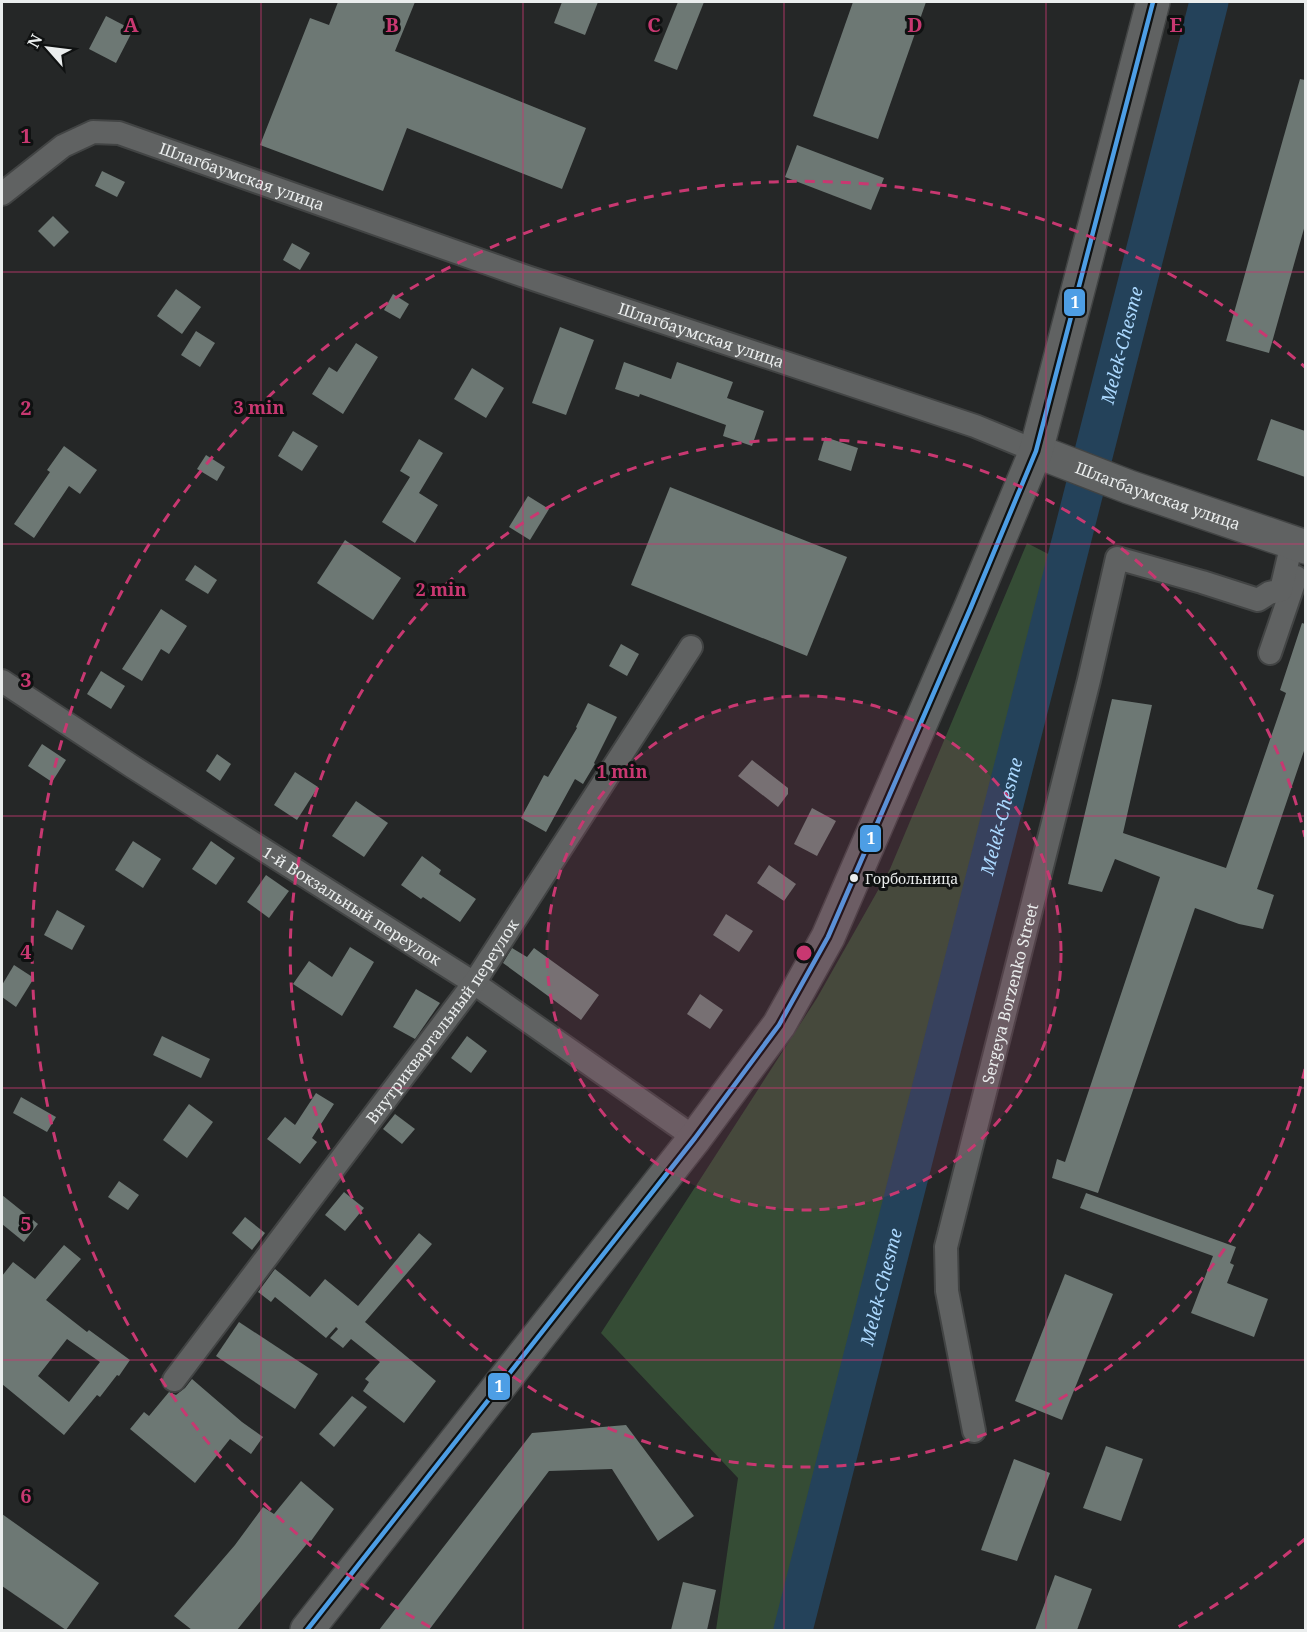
<svg xmlns="http://www.w3.org/2000/svg" width="1307" height="1632" font-family="'Noto Serif',serif">
<style>
.green{fill:#354c35}
.lines{fill:none;stroke-linecap:round;stroke-linejoin:round}
.river{stroke:#24425a;stroke-width:39}
.building{fill:#6d7874;fill-rule:evenodd}
.street-casing{stroke:#424444;stroke-width:26}
.secondary-casing{stroke:#424444;stroke-width:36}
.street{stroke:#606262;stroke-width:22}
.secondary{stroke:#606262;stroke-width:33}
.bus-1-casing{stroke:#0f1111;stroke-width:9}
.bus-1{stroke:#4d9ee5;stroke-width:4.5}
.grid{fill:none;stroke:#c83871;stroke-width:1.5;stroke-opacity:0.55}
.ring{fill:none;stroke:#c83871;stroke-width:3;stroke-dasharray:10 8}
.bus-dot{fill:#eaeded;stroke:#0f1111;stroke-width:2}
.labels{text-anchor:middle;dominant-baseline:central;stroke-width:6;stroke-linejoin:round;paint-order:stroke}
.bus-label{font-size:14px;fill:#eaeded;stroke:#0f1111;text-anchor:start}
.street-label{font-size:16px;fill:#eaeded;stroke:#0f1111}
.water-label{font-size:18px;font-style:italic;fill:#abd8fe;stroke:#0f1111}
.grid-label{font-size:20px;text-anchor:middle;font-weight:bold;fill:#c83871;stroke:#0f1111;stroke-width:6;stroke-linejoin:round;paint-order:stroke}
.centre{fill:#c83871;stroke:#0f1111;stroke-width:3}
.ring-label{font-size:18px;text-anchor:middle;font-weight:bold;fill:#c83871;stroke:#0f1111;stroke-width:6;stroke-linejoin:round;paint-order:stroke}
.line-badge{stroke:#0f1111;stroke-width:2}
.badge-label{font-size:16px;text-anchor:middle;font-weight:bold;fill:#fff}
</style>
<rect width="100%" height="100%" fill="#252727"/>
<polygon class="green" points="1027,543 1056,558 774,1630 716,1630 738,1478 601,1333 817,998 890,869"/>
<g class="lines">
<path class="river" id="s1" d="M793 1630 1209 2"/>
</g>
<g class="building">
<polygon points="338,2 415,2 395,51 586,128 562,189 407,128 383,191 260,145 310,18 329,25"/>
<polygon points="562,2 598,2 585,35 554,23"/>
<polygon points="678,2 704,2 677,70 654,61"/>
<polygon points="853,2 926,2 878,139 813,116"/>
<polygon points="106,16 133,30 116,63 89,49"/>
<polygon points="1300,79 1305,80 1305,225 1269,353 1226,341"/>
<polygon points="797,145 884,178 871,210 785,177"/>
<polygon points="102,171 125,182 117,197 95,186"/>
<polygon points="53,216 69,232 54,247 38,231"/>
<polygon points="292,243 310,253 300,270 283,260"/>
<polygon points="176,289 201,307 182,334 157,316"/>
<polygon points="393,294 409,304 400,319 384,310"/>
<polygon points="560,327 594,340 566,415 532,403"/>
<polygon points="196,331 215,343 200,367 181,355"/>
<polygon points="356,343 378,357 343,414 312,394 329,367 337,372"/>
<polygon points="624,362 671,379 677,362 733,382 727,398 764,411 752,446 723,436 726,425 640,394 639,397 615,389"/>
<polygon points="472,368 504,388 486,418 454,399"/>
<polygon points="1271,419 1305,431 1305,477 1257,460"/>
<polygon points="293,431 318,446 302,471 278,456"/>
<polygon points="825,437 858,448 851,471 818,460"/>
<polygon points="419,439 443,453 419,493 438,505 415,543 382,522 410,477 400,471"/>
<polygon points="64,446 97,470 80,494 69,486 34,538 14,524 50,472 47,470"/>
<polygon points="206,455 225,467 217,481 197,469"/>
<polygon points="670,487 847,557 807,656 631,585"/>
<polygon points="528,496 549,509 530,540 509,527"/>
<polygon points="345,540 401,578 373,620 317,583"/>
<polygon points="195,565 217,580 208,594 185,580"/>
<polygon points="161,609 187,626 169,654 161,649 142,681 122,669"/>
<polygon points="1302,623 1305,624 1305,748 1257,889 1274,895 1263,929 1239,924 1195,908 1098,1193 1052,1178 1057,1159 1065,1162 1160,877 1115,859 1102,892 1068,884 1112,699 1152,705 1123,833 1226,868 1286,693 1280,690"/>
<polygon points="621,644 639,654 627,676 609,666"/>
<polygon points="101,671 125,686 111,709 87,694"/>
<polygon points="588,703 617,717 594,763 595,764 583,784 575,779 546,832 521,818 544,775 548,777 577,728 576,727"/>
<polygon points="42,744 66,760 52,782 28,766"/>
<polygon points="217,754 231,764 220,781 206,771"/>
<polygon points="752,760 788,788 788,794 778,807 738,776"/>
<polygon points="295,772 318,787 297,820 274,805"/>
<polygon points="356,801 388,823 364,857 332,836"/>
<polygon points="812,808 836,821 817,856 794,844"/>
<polygon points="133,841 161,859 143,888 115,870"/>
<polygon points="211,841 235,858 216,885 192,869"/>
<polygon points="422,856 441,870 439,874 476,899 460,922 423,897 421,899 401,885"/>
<polygon points="769,865 796,884 784,901 757,883"/>
<polygon points="266,875 289,891 269,918 247,902"/>
<polygon points="57,910 85,926 72,950 44,935"/>
<polygon points="726,914 753,931 739,952 713,935"/>
<polygon points="350,947 374,962 342,1016 293,984 309,961 332,977"/>
<polygon points="512,948 527,957 534,948 599,995 581,1020 503,963"/>
<polygon points="14,965 34,978 16,1007 2,997 2,985"/>
<polygon points="416,989 440,1003 415,1039 393,1027"/>
<polygon points="700,994 723,1010 710,1029 687,1014"/>
<polygon points="162,1036 210,1059 201,1078 153,1055"/>
<polygon points="467,1036 487,1051 471,1073 451,1058"/>
<polygon points="316,1093 334,1104 312,1138 317,1142 300,1164 267,1139 285,1117 295,1125"/>
<polygon points="21,1097 56,1117 47,1132 13,1113"/>
<polygon points="189,1104 213,1122 187,1158 163,1140"/>
<polygon points="395,1114 415,1129 402,1144 383,1129"/>
<polygon points="119,1181 139,1195 128,1210 108,1197"/>
<polygon points="344,1192 364,1208 345,1231 325,1215"/>
<polygon points="1086,1193 1236,1247 1230,1263 1234,1265 1227,1283 1268,1299 1254,1337 1191,1313 1213,1256 1080,1208"/>
<polygon points="2,1195 38,1224 24,1242 2,1224"/>
<polygon points="245,1217 265,1233 252,1250 232,1233"/>
<polygon points="419,1233 432,1244 365,1322 436,1381 404,1423 363,1391 369,1382 365,1379 380,1362 351,1339 343,1348 330,1338 338,1329 336,1327 326,1338 275,1297 271,1302 258,1292 275,1269 310,1297 325,1279 358,1306"/>
<path d="M64 1245 81 1259 46 1300 87 1332 89 1330 130 1360 119 1376 117 1375 100 1397 97 1395 64 1435 2 1384V1276L13 1262 35 1279ZM67 1339 100 1362 69 1402 38 1376Z"/>
<polygon points="1065,1274 1113,1294 1062,1420 1015,1401"/>
<polygon points="239,1322 318,1374 295,1409 216,1356"/>
<polygon points="192,1379 242,1422 263,1437 251,1454 230,1439 195,1483 130,1429 144,1412 149,1416 169,1392 176,1395 185,1388"/>
<polygon points="352,1396 367,1407 334,1447 319,1434"/>
<polygon points="626,1425 694,1516 658,1541 612,1469 549,1471 429,1630 379,1630 532,1433"/>
<polygon points="1106,1446 1143,1459 1121,1521 1083,1508"/>
<polygon points="1014,1459 1050,1473 1017,1561 981,1550"/>
<polygon points="301,1481 334,1509 311,1541 310,1540 237,1630 192,1630 174,1616 235,1545 263,1507 274,1514"/>
<polygon points="2,1514 99,1583 66,1630 2,1586"/>
<polygon points="1055,1575 1092,1589 1077,1630 1035,1630"/>
<polygon points="683,1582 716,1590 707,1630 671,1630"/>
</g>
<g class="lines">
<defs>
<g id="street">
<path id="s2" d="M2 194 63 146 93 132 119 133 527 277 975 426 1036 451"/>
<polyline points="1270,653 1296,577"/>
<path id="s3" d="M2 681 133 767 474 983 695 1138"/>
<path id="s4" d="M174 1380 474 983 691 647"/>
<path id="s5" d="M974 1431 947 1291 946 1247 1089 680 1117 558 1202 582 1258 600 1269 593 1281 590 1292 543"/>
</g>
<g id="secondary">
<path id="s6" d="M1036 451 1129 487 1306 547"/>
<polyline points="307,1630 695,1138 779,1025 828,937 971,607 1036,451 1153,2"/>
</g>
</defs>
<use href="#street" class="street-casing"/>
<use href="#secondary" class="secondary-casing"/>
<use href="#street" class="street"/>
<use href="#secondary" class="secondary"/>
<defs>
<polyline id="bus-1" points="307,1630 695,1138 779,1025 828,937 971,607 1036,451 1153,2"/>
</defs>
<use href="#bus-1" class="bus-1-casing"/>
<use href="#bus-1" class="bus-1"/>
</g>
<path class="grid" d="M261 2V1630M523 2V1630M784 2V1630M1046 2V1630M2 272H1306M2 544H1306M2 816H1306M2 1088H1306M2 1360H1306"/>
<circle cx="804" cy="953" r="257" fill="#c83871" fill-opacity=".12"/>
<g class="ring">
<circle cx="804" cy="953" r="257"/>
<path d="M1305 1069A514 514 0 1 1 1305 837"/>
<path d="M1305 1539A771 771 0 0 1 1178 1627M430 1627A771 771 0 1 1 1305 367"/>
</g>
<circle class="bus-dot" cx="854" cy="878" r="5"/>
<g class="labels">
<g class="bus-label">
<text x="865" y="878">Горбольница</text>
</g>
<g class="street-label">
<text stroke="none"><textPath href="#s2" startOffset="267">Шлагбаумская улица</textPath></text>
<text stroke="none"><textPath href="#s2" startOffset="753">Шлагбаумская улица</textPath></text>
<text stroke="none"><textPath href="#s6" startOffset="130">Шлагбаумская улица</textPath></text>
<text stroke="none"><textPath href="#s3" startOffset="416">1-й Вокзальный переулок</textPath></text>
<text stroke="none"><textPath href="#s5" startOffset="448">Sergeya Borzenko Street</textPath></text>
<text stroke="none"><textPath href="#s4" startOffset="448">Внутриквартальный переулок</textPath></text>
</g>
<g class="water-label">
<text stroke="none"><textPath href="#s1" startOffset="1326">Melek-Chesme</textPath></text>
<text stroke="none"><textPath href="#s1" startOffset="840">Melek-Chesme</textPath></text>
<text stroke="none"><textPath href="#s1" startOffset="354">Melek-Chesme</textPath></text>
</g>
</g>
<g class="grid-label">
<text x="131" y="32">A</text>
<text x="392" y="32">B</text>
<text x="654" y="32">C</text>
<text x="915" y="32">D</text>
<text x="1176" y="32">E</text>
<text x="26" y="143">1</text>
<text x="26" y="415">2</text>
<text x="26" y="687">3</text>
<text x="26" y="959">4</text>
<text x="26" y="1231">5</text>
<text x="26" y="1503">6</text>
</g>
<circle cx="804" cy="953" r="9" class="centre"/>
<g class="ring-label">
<text x="259" y="414">3 min</text>
<text x="441" y="596">2 min</text>
<text x="622" y="778">1 min</text>
</g>
<g class="line-badge">
<rect x="1063" y="288" width="23" height="29" rx="6" fill="#4d9ee5"/>
<rect x="859" y="824" width="23" height="29" rx="6" fill="#4d9ee5"/>
<rect x="487" y="1372" width="24" height="29" rx="6" fill="#4d9ee5"/>
</g>
<g class="badge-label">
<text x="1075" y="308">1</text>
<text x="871" y="844">1</text>
<text x="499" y="1392">1</text>
</g>
<rect width="1307" height="1632" fill="none" stroke="#eaeded" stroke-width="6"/>
<g transform="translate(48 48) rotate(298)" stroke="#0f1111" stroke-width="4.5" paint-order="stroke">
<path d="M0-4.5L10 22L0 15L-10 22Z" fill="#eaeded"/>
<text y="-9" font-size="16" font-weight="bold" text-anchor="middle" fill="#eaeded">N</text>
</g>
</svg>
